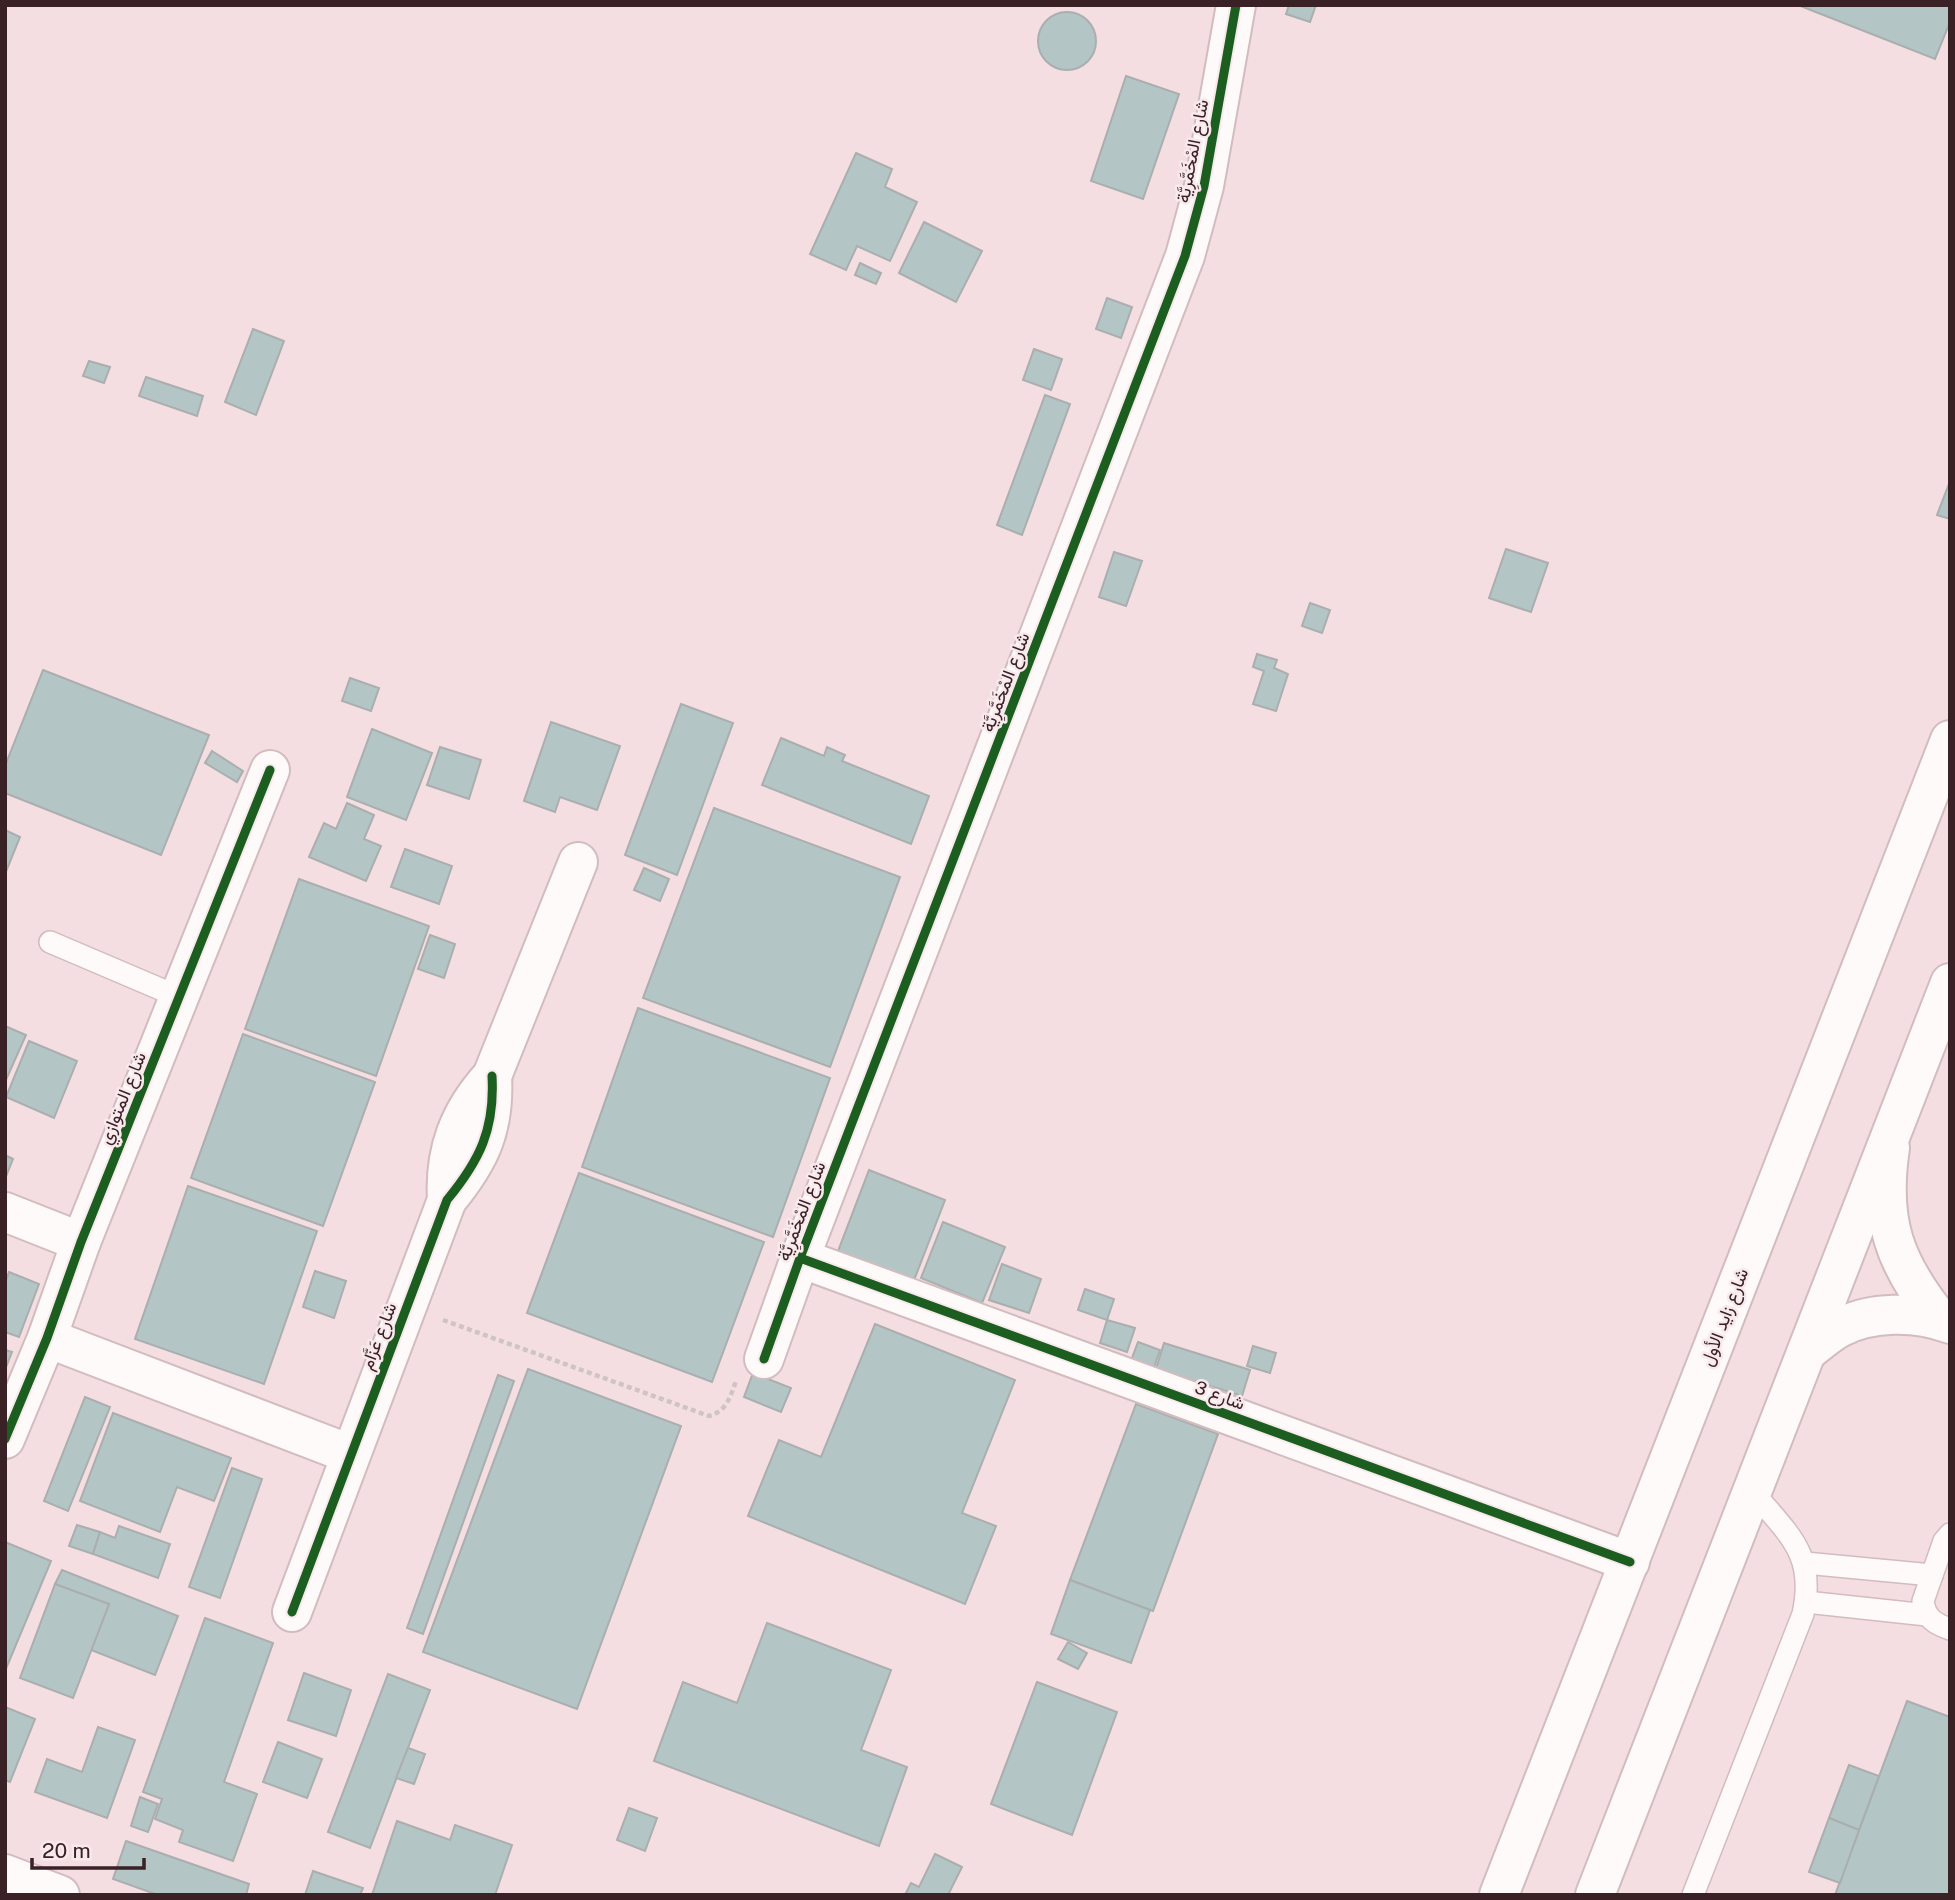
<svg xmlns="http://www.w3.org/2000/svg" width="1955" height="1900" font-family="'Public Sans',Vazirmatn,sans-serif">
<style>
.building{fill:#b3c6c5;stroke:#aaaeae;stroke-width:2}
.lines{fill:none;stroke-linecap:round;stroke-linejoin:round}
.lane-casing{stroke:#d2bcbf;stroke-width:24}
.street-casing{stroke:#d2bcbf;stroke-width:42}
.primary-casing{stroke:#d2bcbf;stroke-width:42}
.path{stroke:#cec4c4;stroke-width:4.5;stroke-dasharray:5 3.5;stroke-linecap:butt}
.lane{stroke:#fefafa;stroke-width:21}
.street{stroke:#fefafa;stroke-width:38}
.primary{stroke:#fefafa;stroke-width:38}
.cycleway-casing{stroke:#f8eaec;stroke-width:13}
.cycleway{stroke:#1b5e20;stroke-width:9}
.labels{text-anchor:middle;dominant-baseline:central;stroke-width:5;stroke-linejoin:round;paint-order:stroke}
.street-label{font-size:18px;fill:#392125;stroke:#f8eaec}
</style>
<rect width="100%" height="100%" fill="#f5dee1"/>
<g class="building">
<polygon points="1289,5 1316,5 1310,22 1286,14"/>
<polygon points="1798,5 1950,5 1950,22 1935,59"/>
<circle cx="1067" cy="41" r="29"/>
<polygon points="1126,76 1179,94 1143,199 1091,181"/>
<polygon points="856,153 892,169 885,187 917,202 890,261 857,246 846,270 810,254"/>
<polygon points="924,222 982,251 956,302 899,273"/>
<polygon points="860,263 881,273 876,284 855,275"/>
<polygon points="1107,298 1132,307 1121,338 1096,329"/>
<polygon points="253,329 284,341 256,415 225,402"/>
<polygon points="1034,349 1062,359 1051,390 1023,380"/>
<polygon points="89,361 110,367 104,383 83,376"/>
<polygon points="146,377 203,396 197,416 139,396"/>
<polygon points="1045,395 1070,404 1022,535 997,525"/>
<polygon points="1950,481 1950,519 1937,515"/>
<polygon points="1506,549 1548,563 1531,612 1489,598"/>
<polygon points="1114,552 1142,561 1126,606 1099,597"/>
<polygon points="1310,603 1330,610 1322,633 1302,626"/>
<polygon points="1257,654 1277,660 1274,668 1288,674 1276,711 1253,704 1264,671 1253,667"/>
<polygon points="43,670 209,735 161,855 5,793 5,766"/>
<polygon points="350,678 379,688 371,711 342,701"/>
<polygon points="681,704 733,723 677,875 625,855"/>
<polygon points="551,722 620,746 597,810 560,797 555,812 524,801"/>
<polygon points="372,729 432,753 406,820 347,797"/>
<polygon points="781,738 824,756 827,747 845,755 842,761 929,796 911,844 762,785"/>
<polygon points="440,747 481,760 469,799 427,785"/>
<polygon points="212,751 243,771 237,782 205,763"/>
<polygon points="347,803 374,815 364,839 381,846 366,881 309,857 324,823 336,829"/>
<polygon points="714,808 900,877 830,1067 643,998"/>
<polygon points="5,830 20,837 5,874"/>
<polygon points="405,849 452,866 439,904 391,887"/>
<polygon points="644,868 669,879 660,901 634,890"/>
<polygon points="299,879 429,926 376,1076 245,1029"/>
<polygon points="430,935 455,944 444,978 418,969"/>
<polygon points="638,1008 830,1078 773,1237 582,1167"/>
<polygon points="5,1026 26,1035 5,1082"/>
<polygon points="243,1034 375,1082 323,1226 191,1178"/>
<polygon points="29,1041 77,1061 54,1118 6,1097"/>
<polygon points="5,1155 13,1159 5,1179"/>
<polygon points="869,1170 945,1200 911,1288 835,1259"/>
<polygon points="579,1173 764,1242 712,1382 527,1313"/>
<polygon points="188,1186 317,1231 264,1384 135,1339"/>
<polygon points="943,1222 1005,1247 982,1303 921,1278"/>
<polygon points="1002,1264 1041,1279 1029,1313 989,1300"/>
<polygon points="315,1271 346,1281 334,1318 303,1307"/>
<polygon points="9,1272 39,1284 19,1337 5,1332 5,1283"/>
<polygon points="1085,1289 1114,1299 1107,1320 1078,1310"/>
<polygon points="1107,1320 1135,1328 1127,1352 1100,1343"/>
<polygon points="875,1324 1015,1380 962,1513 996,1526 965,1604 748,1516 779,1440 821,1457"/>
<polygon points="1138,1342 1160,1350 1149,1382 1126,1374"/>
<polygon points="1164,1343 1250,1370 1242,1396 1156,1369"/>
<polygon points="1253,1346 1276,1353 1270,1373 1247,1366"/>
<polygon points="5,1350 12,1352 5,1370"/>
<polygon points="528,1369 681,1426 577,1709 423,1652"/>
<polygon points="753,1373 791,1388 781,1412 744,1397"/>
<polygon points="498,1375 514,1381 423,1634 407,1628"/>
<polygon points="85,1397 110,1407 68,1511 44,1501"/>
<polygon points="1136,1404 1218,1434 1153,1611 1070,1580"/>
<polygon points="113,1413 231,1458 214,1501 177,1487 160,1532 80,1501"/>
<polygon points="232,1468 262,1479 220,1598 189,1587"/>
<polygon points="77,1525 100,1532 93,1554 69,1546"/>
<polygon points="119,1526 170,1544 158,1578 93,1554 100,1532 115,1538"/>
<polygon points="5,1542 51,1561 5,1671"/>
<polygon points="62,1570 178,1616 155,1675 91,1650 109,1604 55,1584"/>
<polygon points="1070,1580 1150,1610 1131,1663 1051,1634"/>
<polygon points="55,1584 109,1604 73,1698 20,1678"/>
<polygon points="205,1618 273,1643 224,1782 257,1794 233,1861 179,1842 183,1830 155,1819 162,1799 143,1792"/>
<polygon points="767,1623 891,1670 861,1750 907,1767 879,1846 654,1761 683,1682 737,1703"/>
<polygon points="1068,1642 1087,1653 1078,1669 1058,1659"/>
<polygon points="304,1673 351,1690 336,1736 288,1720"/>
<polygon points="388,1674 430,1690 370,1848 328,1832"/>
<polygon points="1037,1682 1117,1712 1072,1835 991,1804"/>
<polygon points="1907,1701 1950,1717 1950,1895 1835,1895"/>
<polygon points="5,1707 35,1719 10,1782 5,1780"/>
<polygon points="98,1727 135,1740 107,1818 35,1792 47,1759 82,1772"/>
<polygon points="278,1742 322,1759 307,1798 263,1782"/>
<polygon points="408,1748 425,1754 414,1784 396,1778"/>
<polygon points="1849,1765 1879,1776 1859,1830 1829,1818"/>
<polygon points="140,1797 158,1804 148,1832 131,1826"/>
<polygon points="629,1808 657,1818 645,1851 617,1840"/>
<polygon points="1829,1818 1859,1830 1840,1883 1809,1872"/>
<polygon points="397,1821 450,1840 455,1825 512,1845 495,1895 372,1895"/>
<polygon points="126,1841 249,1884 246,1895 158,1895 113,1879"/>
<polygon points="935,1854 962,1867 948,1895 905,1895 911,1883 919,1887"/>
<polygon points="313,1871 363,1888 360,1895 305,1895"/>
</g>
<g class="lines">
<defs>
<g id="lane">
<polyline points="50,942 179,997"/>
<path d="M1950 1534 1944 1541 1923 1601C1925 1618 1935 1624 1950 1629"/>
<polyline points="1805,1563 1932,1575"/>
<polyline points="1806,1602 1927,1615"/>
<path d="M1693 1895 1803 1614C1816 1554 1789 1535 1753 1492"/>
</g>
<g id="street">
<path d="M1890 1148C1879 1221 1894 1263 1940 1320"/>
<path d="M447 1200C444 1151 459 1112 492 1076L578 862"/>
<polyline points="5,1212 81,1242"/>
<polyline points="800,1258 1630,1562"/>
<polyline points="47,1338 350,1454"/>
<path d="M1808 1351C1818 1343 1828 1334 1839 1328 1871 1311 1916 1311 1950 1324"/>
<polyline points="764,1359 800,1258 1185,256 1204,186 1236,5"/>
<polyline points="5,1439 47,1338 81,1242 270,770"/>
<path d="M292 1612 447 1200C480 1160 495 1129 492 1076"/>
<polyline points="5,1874 60,1895"/>
</g>
<g id="primary">
<polyline points="1499,1895 1950,740"/>
<polyline points="1595,1895 1950,983"/>
</g>
</defs>
<use href="#lane" class="lane-casing"/>
<use href="#street" class="street-casing"/>
<use href="#primary" class="primary-casing"/>
<path class="path" d="M443 1320 709 1416C727 1411 730 1397 736 1381"/>
<use href="#lane" class="lane"/>
<use href="#street" class="street"/>
<use href="#primary" class="primary"/>
<defs>
<g id="cycleway">
<polyline points="800,1258 1630,1562"/>
<polyline points="764,1359 800,1258 1185,256 1204,186 1236,5"/>
<polyline points="5,1439 47,1338 81,1242 270,770"/>
<path d="M292 1612 447 1200C480 1160 495 1129 492 1076"/>
</g>
</defs>
<use href="#cycleway" class="cycleway-casing"/>
<use href="#cycleway" class="cycleway"/>
</g>
<g class="labels">
<g class="street-label">
<text transform="translate(1192 151) rotate(-79)">شارع المْخَمَّرِيَّة</text>
<text transform="translate(1005 682) rotate(-69)">شارع المْخَمَّرِيَّة</text>
<text transform="translate(122 1098) rotate(-68)">شارع المتوازي</text>
<text transform="translate(801 1211) rotate(-69)">شارع المْخَمَّرِيَّة</text>
<text transform="translate(1724 1317) rotate(-69)">شارع زايد الأول</text>
<text transform="translate(378 1336) rotate(-69)">شارع عَزَّام</text>
<text transform="translate(1220 1395) rotate(20)">شارع 3</text>
</g>
</g>
<rect width="1955" height="1900" fill="none" stroke="#392125" stroke-width="14"/>
<path d="M32 1858v10h112v-10" fill="none" stroke="#392125" stroke-width="3.5"/>
<text x="42" y="1858" font-size="21" fill="#392125" stroke="#f8eaec" stroke-width="5" paint-order="stroke">20 m</text>
</svg>
